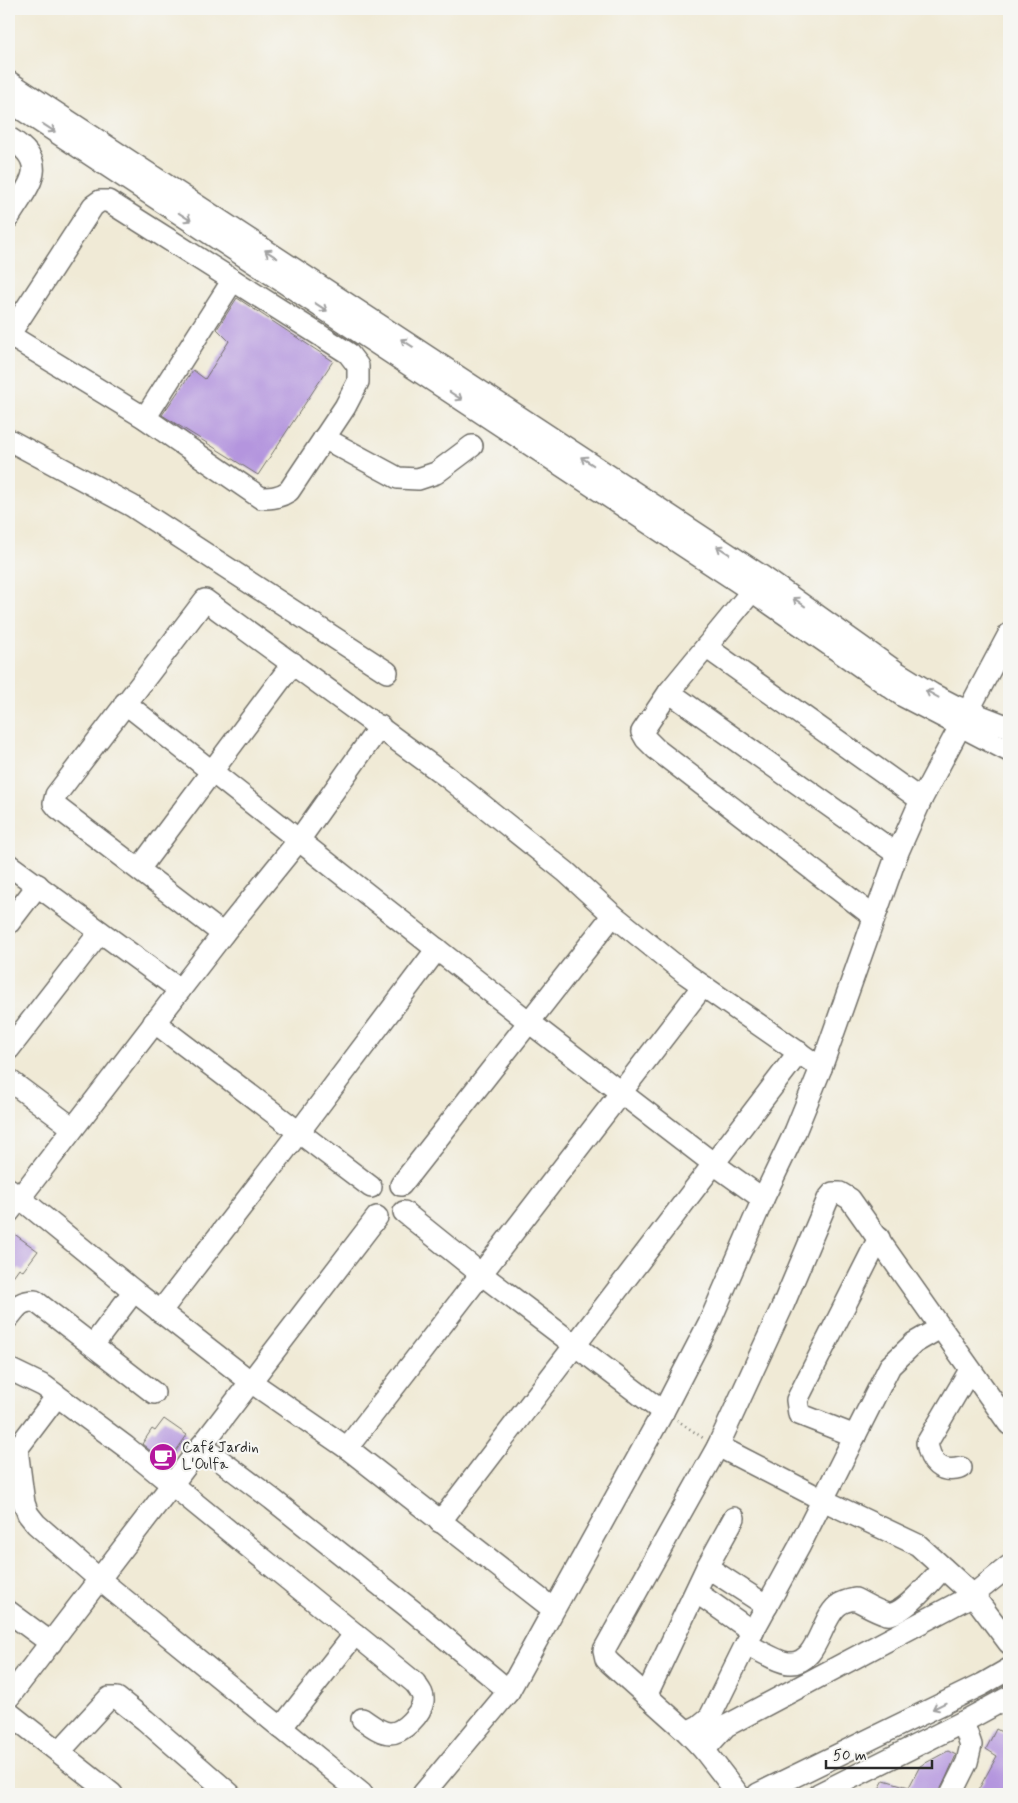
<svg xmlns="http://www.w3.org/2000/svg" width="1018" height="1803" font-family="Mynerve,sans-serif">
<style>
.building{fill:#b495de}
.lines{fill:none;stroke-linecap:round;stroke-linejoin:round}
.minor-casing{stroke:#706e67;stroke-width:24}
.path{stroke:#706e67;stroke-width:2.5;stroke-dasharray:1 4;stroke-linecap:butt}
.minor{stroke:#fff;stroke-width:21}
.oneway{stroke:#a0a0a0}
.labels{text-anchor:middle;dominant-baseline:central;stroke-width:4.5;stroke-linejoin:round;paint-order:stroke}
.poi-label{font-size:15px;fill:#2b2b2b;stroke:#f6f6f2;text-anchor:start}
</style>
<rect width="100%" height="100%" fill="#f6f6f2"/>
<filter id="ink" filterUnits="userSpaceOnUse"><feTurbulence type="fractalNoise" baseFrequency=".02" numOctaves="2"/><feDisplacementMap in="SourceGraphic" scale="10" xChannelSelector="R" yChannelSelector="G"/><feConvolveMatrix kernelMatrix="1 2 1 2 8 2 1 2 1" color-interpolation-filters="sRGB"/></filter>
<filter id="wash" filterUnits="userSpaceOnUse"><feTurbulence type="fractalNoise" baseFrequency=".0096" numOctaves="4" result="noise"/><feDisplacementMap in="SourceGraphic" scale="20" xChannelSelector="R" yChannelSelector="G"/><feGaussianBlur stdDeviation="1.12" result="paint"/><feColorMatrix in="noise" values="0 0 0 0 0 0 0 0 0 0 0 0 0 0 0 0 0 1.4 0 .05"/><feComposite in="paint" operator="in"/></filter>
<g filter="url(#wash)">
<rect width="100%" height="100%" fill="#f0ead6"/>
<g id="blocks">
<g class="building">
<polygon points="237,298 333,361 258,475 162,415 193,370 205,379 229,341 217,329"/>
<polygon points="13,1233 38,1251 23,1271 19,1268 9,1282 9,1239"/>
<polygon points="164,1419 187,1435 167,1464 142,1444 152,1429 155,1431"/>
<polygon points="996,1729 1009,1736 1009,1794 976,1794 997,1756 986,1749"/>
<polygon points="948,1751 956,1755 939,1794 876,1794 884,1780 909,1787 920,1766"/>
</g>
</g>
</g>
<g filter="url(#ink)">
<use href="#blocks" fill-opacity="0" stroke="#706e67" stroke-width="1"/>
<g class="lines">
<defs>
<g id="minor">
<polyline points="9,82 763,577 898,673 932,694 955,706 1009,727"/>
<polyline points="9,101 752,591 903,696 1009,751"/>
<path d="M9 138C52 164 29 184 9 217"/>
<path d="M9 335 93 206 100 201H108L348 353 358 366V382L345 407 289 491C280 497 273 498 261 498L145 418 9 335"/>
<polyline points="145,418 233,280"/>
<polyline points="324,438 398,478 418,479 436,473 472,446"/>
<polyline points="9,440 132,506 387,672"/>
<polyline points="761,580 669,692 642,732 646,739 656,749 874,917"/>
<polyline points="706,647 921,800"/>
<polyline points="669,692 897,854"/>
<polyline points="125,703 529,1022 714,1164 763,1199"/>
<polyline points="9,865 180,990"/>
<polyline points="139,869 293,663"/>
<polyline points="9,923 38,885"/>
<polyline points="223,934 58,808 54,803 56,795 205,600 446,776 566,872 613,915 686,974 821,1068"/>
<polyline points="154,1022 371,1187"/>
<polyline points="9,1049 100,932"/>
<polyline points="9,1080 73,1128"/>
<polyline points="401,1185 613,915"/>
<polyline points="9,1189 134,1291 251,1382 347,1448 553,1609"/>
<polyline points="9,1212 223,934 299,840 380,726"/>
<polyline points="404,1212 481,1274 663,1412"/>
<polyline points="160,1312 299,1132 437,949"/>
<path d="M9 1317C18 1306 20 1301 35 1301L154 1393"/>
<polyline points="93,1345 134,1291"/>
<path d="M9 1369 44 1386 126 1447 415 1683C419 1689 424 1694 423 1701 421 1714 403 1733 390 1733 380 1733 370 1724 362 1719"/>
<polyline points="1009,1424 850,1199 840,1193 833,1193 828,1199 784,1303 718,1446 604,1650 606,1659 610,1663 687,1732 704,1750 726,1726 973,1595 1009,1566"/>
<polyline points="855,1436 799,1414 797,1400 879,1238"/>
<polyline points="9,1444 17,1449 24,1503 28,1514 36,1524 99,1579 362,1794"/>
<polyline points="201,1446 272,1499 414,1612 509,1691"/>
<polyline points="718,1446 823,1500 918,1545 973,1595 1009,1643"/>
<polyline points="347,1448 703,986"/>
<polyline points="17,1449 57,1396"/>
<path d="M961 1468C940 1474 930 1462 927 1443L970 1370"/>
<polyline points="440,1522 799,1052"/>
<polyline points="707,1567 767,1606"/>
<polyline points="696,1592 753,1632"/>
<polyline points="9,1612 51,1643"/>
<path d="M746 1644C756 1649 780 1663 789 1663 819 1665 820 1616 840 1604 844 1601 850 1600 855 1599 865 1604 876 1611 887 1614 902 1617 933 1579 943 1568"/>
<polyline points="646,1696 707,1567 734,1518"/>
<polyline points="9,1697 377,1217"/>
<polyline points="9,1713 112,1794"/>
<polyline points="281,1728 355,1634"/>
<polyline points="687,1732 699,1726 710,1717 746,1644 799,1547 890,1366 914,1343 940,1328"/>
<polyline points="704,1750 738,1794"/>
<polyline points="59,1752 109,1698 117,1698 145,1720 230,1794"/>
<polyline points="423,1794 509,1691 663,1412 711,1319 763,1199 795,1132 821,1068 897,854 921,800 1009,634"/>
<polyline points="758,1794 983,1684 1009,1669"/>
<polyline points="819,1794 963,1722 1009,1697"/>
<polyline points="951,1794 967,1762 971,1745 963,1722"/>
</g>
</defs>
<use href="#minor" class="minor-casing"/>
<polyline class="path" points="677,1420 703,1438"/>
<use href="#minor" class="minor"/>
</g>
<defs><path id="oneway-shaft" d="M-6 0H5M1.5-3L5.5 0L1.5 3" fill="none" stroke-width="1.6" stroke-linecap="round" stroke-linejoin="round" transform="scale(1.25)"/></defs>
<g class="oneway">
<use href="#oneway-shaft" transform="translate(49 128) rotate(33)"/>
<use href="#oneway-shaft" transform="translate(185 217) rotate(33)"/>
<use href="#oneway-shaft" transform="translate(271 254) rotate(-147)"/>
<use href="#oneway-shaft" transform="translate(321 307) rotate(33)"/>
<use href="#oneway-shaft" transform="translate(407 343) rotate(-147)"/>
<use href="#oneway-shaft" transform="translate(456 396) rotate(33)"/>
<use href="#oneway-shaft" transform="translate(587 461) rotate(-147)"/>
<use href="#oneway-shaft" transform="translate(723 550) rotate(-147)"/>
<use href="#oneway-shaft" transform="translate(799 602) rotate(-144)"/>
<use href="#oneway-shaft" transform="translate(932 694) rotate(-151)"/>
<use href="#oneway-shaft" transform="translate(939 1706) rotate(154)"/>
</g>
</g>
<defs>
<symbol id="cafe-disc" viewBox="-11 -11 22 22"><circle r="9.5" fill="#b5179e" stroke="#f6f6f2"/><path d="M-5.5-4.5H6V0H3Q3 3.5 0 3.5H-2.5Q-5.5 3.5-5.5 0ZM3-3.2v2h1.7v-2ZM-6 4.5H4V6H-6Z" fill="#fff"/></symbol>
</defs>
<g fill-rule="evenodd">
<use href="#cafe-disc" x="147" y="1441" width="32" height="32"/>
</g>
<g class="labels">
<g class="poi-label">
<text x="182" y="1448">Café Jardin<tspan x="182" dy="17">L'Oulfa</tspan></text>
</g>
</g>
<rect width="1018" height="1803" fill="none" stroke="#f6f6f2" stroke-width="30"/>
<path d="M826 1760v8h106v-8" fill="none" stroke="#2b2b2b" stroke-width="2.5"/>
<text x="833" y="1760" font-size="15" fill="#2b2b2b" stroke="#f6f6f2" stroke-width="4" paint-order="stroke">50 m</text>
</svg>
